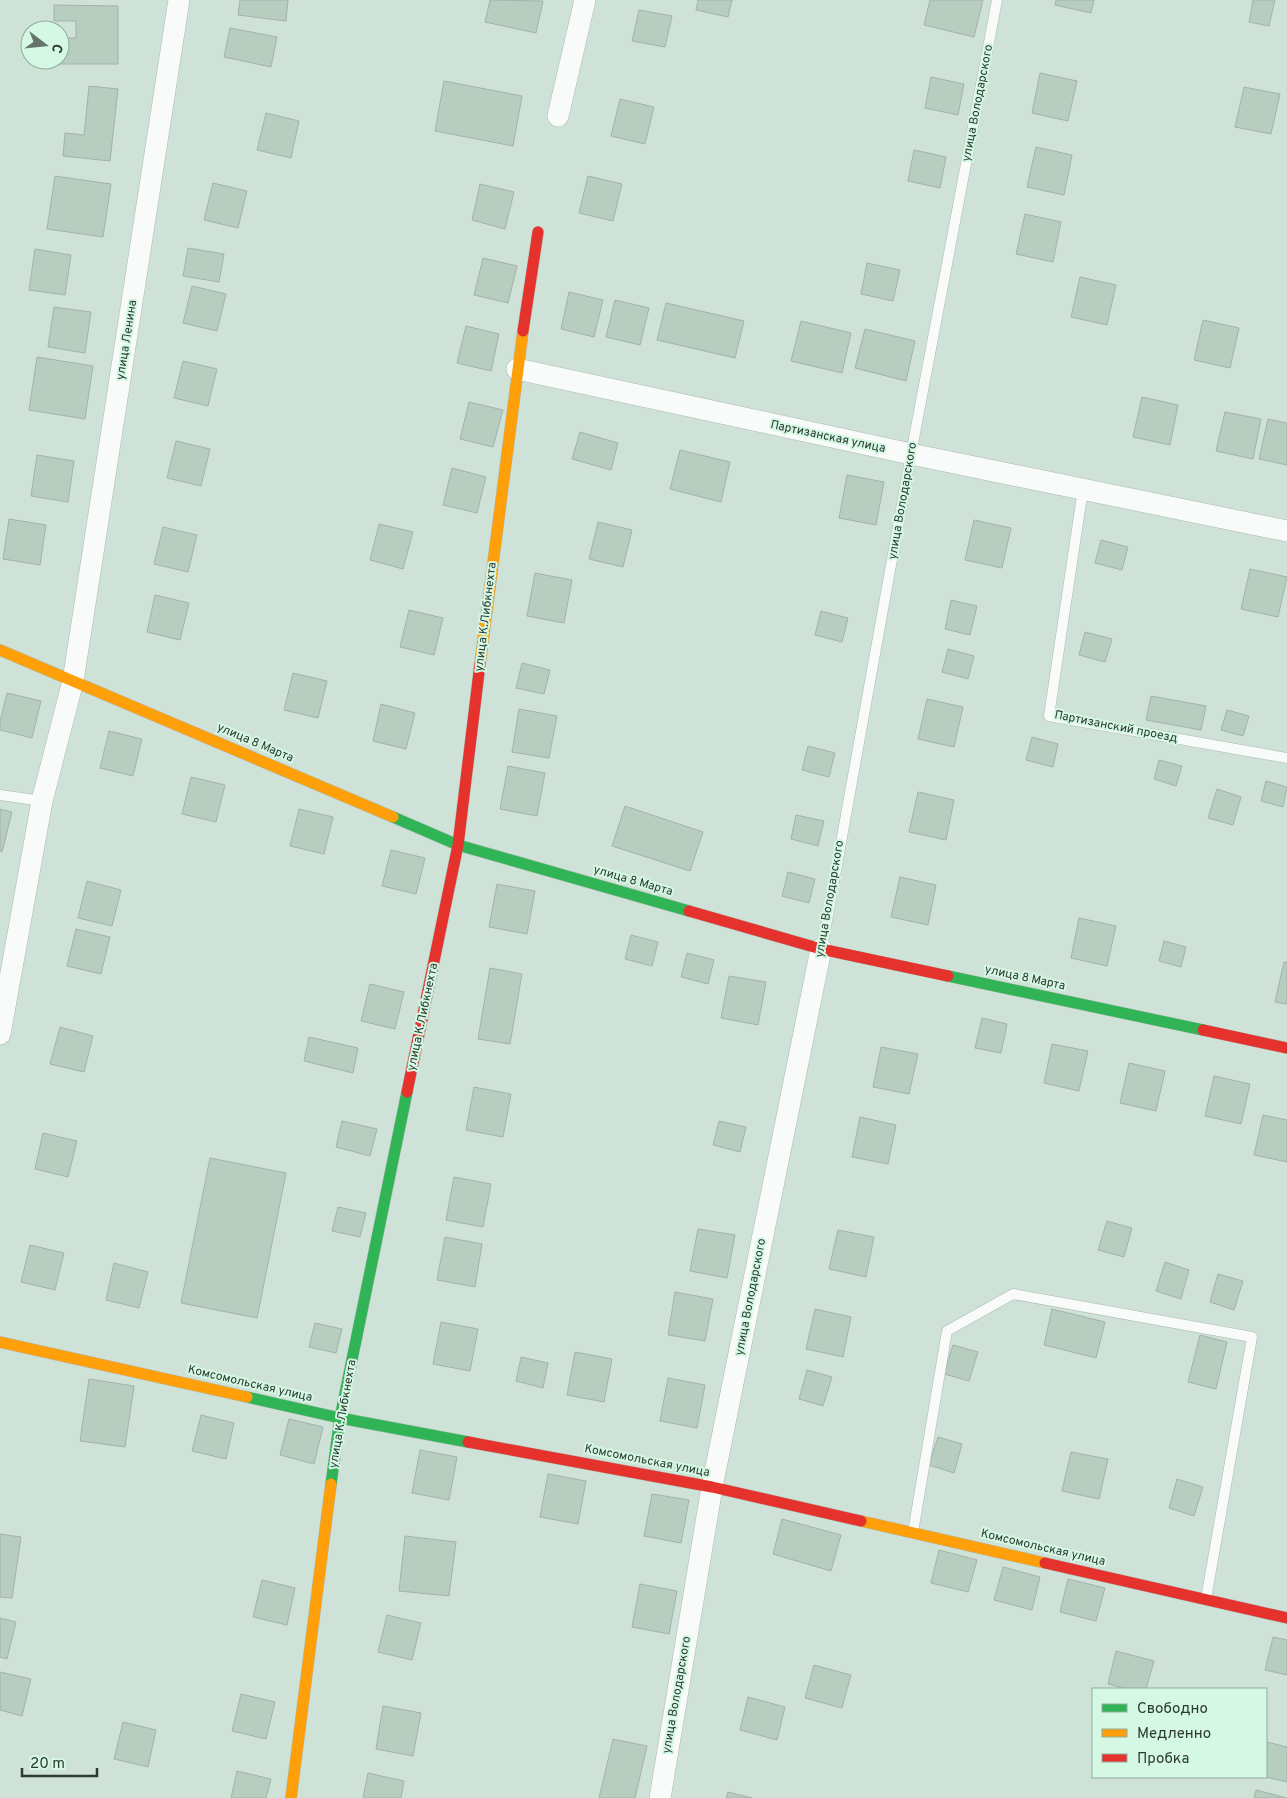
<svg xmlns="http://www.w3.org/2000/svg" width="1287" height="1798" font-family="Overpass,sans-serif">
<style>
.building{fill:#b6cdc0;stroke:#a4b2aa}
.lines{fill:none;stroke-linecap:round;stroke-linejoin:round}
.lane-casing{stroke:#acbab2;stroke-width:11}
.street-casing{stroke:#acbab2;stroke-width:22}
.fast-casing{stroke:#acbab2;stroke-width:12}
.slow-casing{stroke:#acbab2;stroke-width:12}
.jam-casing{stroke:#acbab2;stroke-width:12}
.lane{stroke:#f8fbf9;stroke-width:10}
.street{stroke:#f8fbf9;stroke-width:21}
.fast{stroke:#30b455;stroke-width:11}
.slow{stroke:#ff9f0a;stroke-width:11}
.jam{stroke:#e5322d;stroke-width:11}
.labels{text-anchor:middle;dominant-baseline:central;stroke-width:4;stroke-linejoin:round;paint-order:stroke}
.street-label{font-size:12px;fill:#2c3a32;stroke:#d4f8e3}
</style>
<rect width="100%" height="100%" fill="#cfe2d7"/>
<g class="building">
<polygon points="240,0 288,0 286,21 238,15"/>
<polygon points="490,0 543,1 536,33 485,22"/>
<polygon points="698,0 732,0 728,17 696,10"/>
<polygon points="930,0 983,0 974,37 924,25"/>
<polygon points="1056,0 1094,0 1091,13 1055,5"/>
<polygon points="1253,0 1275,0 1269,26 1249,22"/>
<polygon points="54,5 118,6 118,64 59,64 60,38 76,38 76,21 54,21"/>
<polygon points="639,10 672,16 665,47 632,41"/>
<polygon points="230,28 277,37 271,67 224,57"/>
<polygon points="1040,73 1077,81 1068,121 1032,113"/>
<polygon points="931,77 964,84 958,115 925,108"/>
<polygon points="444,81 522,96 513,146 435,131"/>
<polygon points="89,86 118,89 110,161 63,156 65,133 84,135"/>
<polygon points="1244,87 1280,94 1271,134 1235,127"/>
<polygon points="620,99 654,107 645,144 611,136"/>
<polygon points="266,113 299,121 291,158 257,150"/>
<polygon points="1036,147 1072,155 1064,195 1027,187"/>
<polygon points="914,150 946,157 940,188 908,181"/>
<polygon points="55,176 111,184 103,237 47,229"/>
<polygon points="588,176 622,184 613,221 579,213"/>
<polygon points="213,183 247,191 238,228 204,220"/>
<polygon points="480,184 514,192 505,229 472,220"/>
<polygon points="1025,214 1061,222 1053,262 1016,254"/>
<polygon points="188,248 224,254 219,282 183,276"/>
<polygon points="35,249 71,255 65,295 29,290"/>
<polygon points="483,258 517,266 508,303 474,295"/>
<polygon points="867,263 900,270 893,301 861,294"/>
<polygon points="1080,277 1116,285 1107,325 1071,317"/>
<polygon points="192,286 226,294 217,331 183,323"/>
<polygon points="569,292 603,300 594,337 561,329"/>
<polygon points="615,300 649,308 640,345 606,337"/>
<polygon points="666,303 744,321 735,358 657,340"/>
<polygon points="54,307 91,312 85,353 48,347"/>
<polygon points="1203,320 1239,328 1230,368 1194,360"/>
<polygon points="801,321 851,333 842,373 791,361"/>
<polygon points="466,326 499,334 491,371 457,363"/>
<polygon points="865,329 915,341 906,381 855,368"/>
<polygon points="37,357 93,366 85,419 29,410"/>
<polygon points="183,361 217,369 208,406 174,398"/>
<polygon points="1142,397 1178,405 1170,445 1133,437"/>
<polygon points="469,402 503,410 493,447 460,439"/>
<polygon points="1225,412 1261,419 1253,459 1216,451"/>
<polygon points="1268,419 1287,423 1287,465 1259,459"/>
<polygon points="580,432 618,443 611,470 572,459"/>
<polygon points="176,441 210,449 201,486 167,478"/>
<polygon points="680,450 730,462 721,502 670,489"/>
<polygon points="37,455 74,461 68,502 31,496"/>
<polygon points="452,468 486,477 477,513 443,505"/>
<polygon points="847,475 884,482 876,525 839,518"/>
<polygon points="9,519 46,525 40,565 3,559"/>
<polygon points="974,520 1011,528 1002,568 965,560"/>
<polygon points="598,522 632,530 623,567 589,559"/>
<polygon points="379,524 413,532 403,569 370,560"/>
<polygon points="163,527 197,535 188,572 154,564"/>
<polygon points="1101,540 1128,547 1122,570 1095,563"/>
<polygon points="1250,569 1287,577 1278,617 1241,609"/>
<polygon points="535,573 572,580 564,623 527,616"/>
<polygon points="155,595 189,603 180,640 147,632"/>
<polygon points="951,600 977,606 970,635 945,629"/>
<polygon points="409,610 443,618 434,655 400,647"/>
<polygon points="821,611 848,618 842,642 815,635"/>
<polygon points="1085,632 1112,639 1105,662 1079,655"/>
<polygon points="948,649 974,656 968,679 942,672"/>
<polygon points="522,663 550,670 544,694 516,688"/>
<polygon points="293,673 327,681 318,718 284,710"/>
<polygon points="7,693 41,701 32,738 0,730 0,722"/>
<polygon points="1151,696 1206,706 1201,730 1146,720"/>
<polygon points="927,699 963,707 954,747 918,739"/>
<polygon points="381,704 415,713 406,749 373,741"/>
<polygon points="519,709 557,716 549,758 512,752"/>
<polygon points="1227,710 1249,716 1243,736 1221,730"/>
<polygon points="109,731 142,739 133,776 100,768"/>
<polygon points="1032,737 1058,744 1053,767 1026,760"/>
<polygon points="808,746 835,753 829,777 802,770"/>
<polygon points="1159,760 1182,766 1176,786 1154,779"/>
<polygon points="508,766 545,773 537,816 500,809"/>
<polygon points="191,777 225,785 216,822 182,814"/>
<polygon points="1266,781 1287,787 1283,807 1261,801"/>
<polygon points="1217,789 1241,797 1233,825 1208,818"/>
<polygon points="918,792 954,800 946,840 909,832"/>
<polygon points="625,806 703,832 690,871 612,846"/>
<polygon points="0,809 12,812 2,852 0,851"/>
<polygon points="299,809 333,817 324,854 290,846"/>
<polygon points="796,815 824,821 818,846 791,839"/>
<polygon points="391,850 425,858 416,894 382,886"/>
<polygon points="788,872 815,879 809,903 782,896"/>
<polygon points="900,877 936,885 928,925 891,917"/>
<polygon points="87,881 121,890 112,926 78,918"/>
<polygon points="497,884 535,891 527,934 489,927"/>
<polygon points="1079,918 1116,926 1107,966 1071,958"/>
<polygon points="76,929 110,937 101,974 67,966"/>
<polygon points="631,935 658,942 652,966 625,959"/>
<polygon points="1164,941 1186,947 1181,967 1159,961"/>
<polygon points="687,953 714,960 708,984 681,977"/>
<polygon points="1284,962 1287,962 1287,1004 1275,1002"/>
<polygon points="490,968 522,974 510,1044 478,1039"/>
<polygon points="729,976 766,982 758,1025 721,1018"/>
<polygon points="370,984 404,992 395,1029 361,1021"/>
<polygon points="982,1018 1007,1024 1001,1053 975,1048"/>
<polygon points="60,1027 93,1036 84,1072 50,1064"/>
<polygon points="309,1037 358,1048 353,1073 304,1061"/>
<polygon points="1052,1044 1088,1051 1079,1091 1044,1083"/>
<polygon points="881,1047 918,1054 909,1094 873,1087"/>
<polygon points="1129,1063 1165,1071 1156,1111 1120,1103"/>
<polygon points="1214,1076 1250,1084 1241,1124 1205,1116"/>
<polygon points="474,1087 511,1094 503,1137 466,1130"/>
<polygon points="1263,1115 1287,1120 1287,1162 1254,1155"/>
<polygon points="860,1117 896,1125 888,1164 852,1157"/>
<polygon points="342,1121 377,1129 370,1156 336,1147"/>
<polygon points="719,1121 746,1127 740,1152 713,1145"/>
<polygon points="43,1133 77,1141 68,1177 35,1169"/>
<polygon points="210,1158 286,1173 257,1318 181,1303"/>
<polygon points="454,1177 491,1184 483,1227 446,1220"/>
<polygon points="338,1207 366,1213 360,1237 332,1231"/>
<polygon points="1107,1221 1132,1228 1124,1257 1098,1250"/>
<polygon points="698,1229 735,1235 727,1278 690,1271"/>
<polygon points="838,1230 874,1237 866,1277 829,1269"/>
<polygon points="445,1237 482,1244 475,1287 437,1280"/>
<polygon points="30,1245 64,1253 55,1290 21,1282"/>
<polygon points="1165,1262 1189,1270 1181,1299 1156,1291"/>
<polygon points="114,1263 148,1272 139,1308 106,1300"/>
<polygon points="1218,1274 1243,1281 1234,1310 1210,1302"/>
<polygon points="675,1292 713,1299 705,1341 668,1335"/>
<polygon points="815,1309 851,1317 843,1357 806,1349"/>
<polygon points="1052,1309 1105,1322 1096,1358 1044,1345"/>
<polygon points="441,1322 478,1329 470,1371 433,1364"/>
<polygon points="315,1323 342,1329 336,1353 309,1347"/>
<polygon points="1200,1335 1227,1342 1216,1389 1188,1382"/>
<polygon points="953,1345 978,1352 969,1381 944,1374"/>
<polygon points="575,1352 612,1359 604,1402 567,1395"/>
<polygon points="521,1357 548,1363 543,1388 516,1381"/>
<polygon points="807,1370 832,1377 823,1406 799,1399"/>
<polygon points="668,1378 705,1385 697,1428 660,1421"/>
<polygon points="89,1379 134,1386 125,1447 80,1441"/>
<polygon points="201,1415 234,1423 226,1459 192,1451"/>
<polygon points="289,1419 323,1427 314,1464 280,1455"/>
<polygon points="938,1437 962,1444 954,1473 929,1465"/>
<polygon points="420,1450 457,1457 449,1500 412,1493"/>
<polygon points="1071,1452 1108,1459 1099,1499 1062,1491"/>
<polygon points="548,1474 586,1481 578,1524 540,1517"/>
<polygon points="1177,1479 1203,1487 1194,1516 1169,1508"/>
<polygon points="652,1494 689,1500 681,1543 644,1536"/>
<polygon points="782,1519 841,1535 831,1571 773,1554"/>
<polygon points="0,1534 21,1537 12,1598 0,1597"/>
<polygon points="405,1536 456,1542 449,1596 399,1591"/>
<polygon points="939,1550 977,1560 968,1592 931,1583"/>
<polygon points="1003,1567 1040,1577 1032,1610 994,1600"/>
<polygon points="1068,1579 1105,1588 1096,1621 1060,1612"/>
<polygon points="262,1580 295,1588 287,1625 253,1617"/>
<polygon points="640,1584 677,1591 669,1634 632,1627"/>
<polygon points="387,1615 421,1623 412,1660 378,1652"/>
<polygon points="0,1618 16,1622 7,1659 0,1657"/>
<polygon points="1273,1637 1287,1640 1287,1675 1265,1670"/>
<polygon points="1116,1651 1154,1661 1146,1689 1127,1689 1108,1684"/>
<polygon points="814,1665 851,1675 842,1708 805,1698"/>
<polygon points="0,1672 31,1679 22,1716 0,1710"/>
<polygon points="241,1694 275,1702 266,1739 232,1731"/>
<polygon points="748,1697 785,1707 777,1740 740,1730"/>
<polygon points="383,1706 421,1713 413,1756 376,1749"/>
<polygon points="123,1722 156,1730 148,1767 114,1759"/>
<polygon points="613,1739 647,1746 635,1798 599,1798"/>
<polygon points="1267,1742 1287,1747 1287,1782 1265,1777"/>
<polygon points="237,1771 271,1779 266,1798 231,1798"/>
<polygon points="368,1773 404,1781 401,1798 363,1798"/>
<polygon points="1256,1790 1287,1798 1254,1798"/>
<polygon points="728,1792 752,1798 726,1798"/>
</g>
<g class="lines">
<defs>
<g id="lane">
<polyline points="1083,489 1049,716 1287,758"/>
<polyline points="0,795 42,801"/>
<polyline points="822,948 911,454 997,0"/>
<polyline points="913,1532 947,1331 1013,1294 1252,1337 1206,1599"/>
</g>
<g id="street">
<polyline points="558,116 585,0"/>
<polyline points="517,369 911,454 1287,531"/>
<polyline points="0,1034 42,801 73,681 179,0"/>
<polyline points="660,1798 712,1487 821,949"/>
</g>
<g id="fast">
<polyline points="393,817 458,845 689,911"/>
<polyline points="948,976 1203,1030"/>
<polyline points="247,1397 340,1418 468,1442"/>
<polyline points="331,1484 340,1418 407,1092"/>
</g>
<g id="slow">
<polyline points="0,650 393,817"/>
<polyline points="480,664 523,331"/>
<polyline points="0,1342 247,1397"/>
<polyline points="861,1521 1045,1563"/>
<polyline points="291,1798 331,1484"/>
</g>
<g id="jam">
<polyline points="523,331 538,232"/>
<polyline points="689,911 821,949 948,976"/>
<polyline points="1203,1030 1287,1048"/>
<polyline points="407,1092 458,845 480,664"/>
<polyline points="468,1442 712,1487 861,1521"/>
<polyline points="1045,1563 1287,1618"/>
</g>
</defs>
<use href="#lane" class="lane-casing"/>
<use href="#street" class="street-casing"/>
<use href="#fast" class="fast-casing"/>
<use href="#slow" class="slow-casing"/>
<use href="#jam" class="jam-casing"/>
<use href="#lane" class="lane"/>
<use href="#street" class="street"/>
<use href="#fast" class="fast"/>
<use href="#slow" class="slow"/>
<use href="#jam" class="jam"/>
</g>
<g class="labels">
<g class="street-label">
<text transform="translate(978 103) rotate(-79)">улица Володарского</text>
<text transform="translate(127 340) rotate(-81)">улица Ленина</text>
<text transform="translate(828 437) rotate(12)">Партизанская улица</text>
<text transform="translate(903 501) rotate(-80)">улица Володарского</text>
<text transform="translate(486 617) rotate(-83)">улица К.Либкнехта</text>
<text transform="translate(1116 727) rotate(11)">Партизанский проезд</text>
<text transform="translate(255 743) rotate(23)">улица 8 Марта</text>
<text transform="translate(633 881) rotate(16)">улица 8 Марта</text>
<text transform="translate(830 899) rotate(-80)">улица Володарского</text>
<text transform="translate(1025 978) rotate(12)">улица 8 Марта</text>
<text transform="translate(423 1017) rotate(-78)">улица К.Либкнехта</text>
<text transform="translate(751 1297) rotate(-79)">улица Володарского</text>
<text transform="translate(250 1384) rotate(13)">Комсомольская улица</text>
<text transform="translate(343 1414) rotate(-80)">улица К.Либкнехта</text>
<text transform="translate(647 1461) rotate(11)">Комсомольская улица</text>
<text transform="translate(1043 1548) rotate(13)">Комсомольская улица</text>
<text transform="translate(677 1695) rotate(-80)">улица Володарского</text>
</g>
</g>
<rect x="1092" y="1688" width="175" height="90" fill="#d4f8e3" stroke="#91ac9c"/>
<rect x="1102" y="1704" width="25" height="8" fill="#30b455" stroke="#91ac9c"/>
<text x="1137" y="1713" font-size="15" fill="#2c3a32">Свободно</text>
<rect x="1102" y="1729" width="25" height="8" fill="#ff9f0a" stroke="#91ac9c"/>
<text x="1137" y="1738" font-size="15" fill="#2c3a32">Медленно</text>
<rect x="1102" y="1754" width="25" height="8" fill="#e5322d" stroke="#91ac9c"/>
<text x="1137" y="1763" font-size="15" fill="#2c3a32">Пробка</text>
<g transform="translate(45 45) rotate(106)"><circle r="24" fill="#d4f8e3" stroke="#91ac9c"/>
<path d="M0-4L9 19L0 12L-9 19Z" fill="#65756c"/>
<text y="-8" font-size="14" font-weight="bold" text-anchor="middle" fill="#2c3a32">С</text>
</g>
<path d="M22 1768v8h75v-8" fill="none" stroke="#2c3a32" stroke-width="2.5"/>
<text x="30" y="1768" font-size="15" fill="#2c3a32" stroke="#d4f8e3" stroke-width="4" paint-order="stroke">20 m</text>
</svg>
